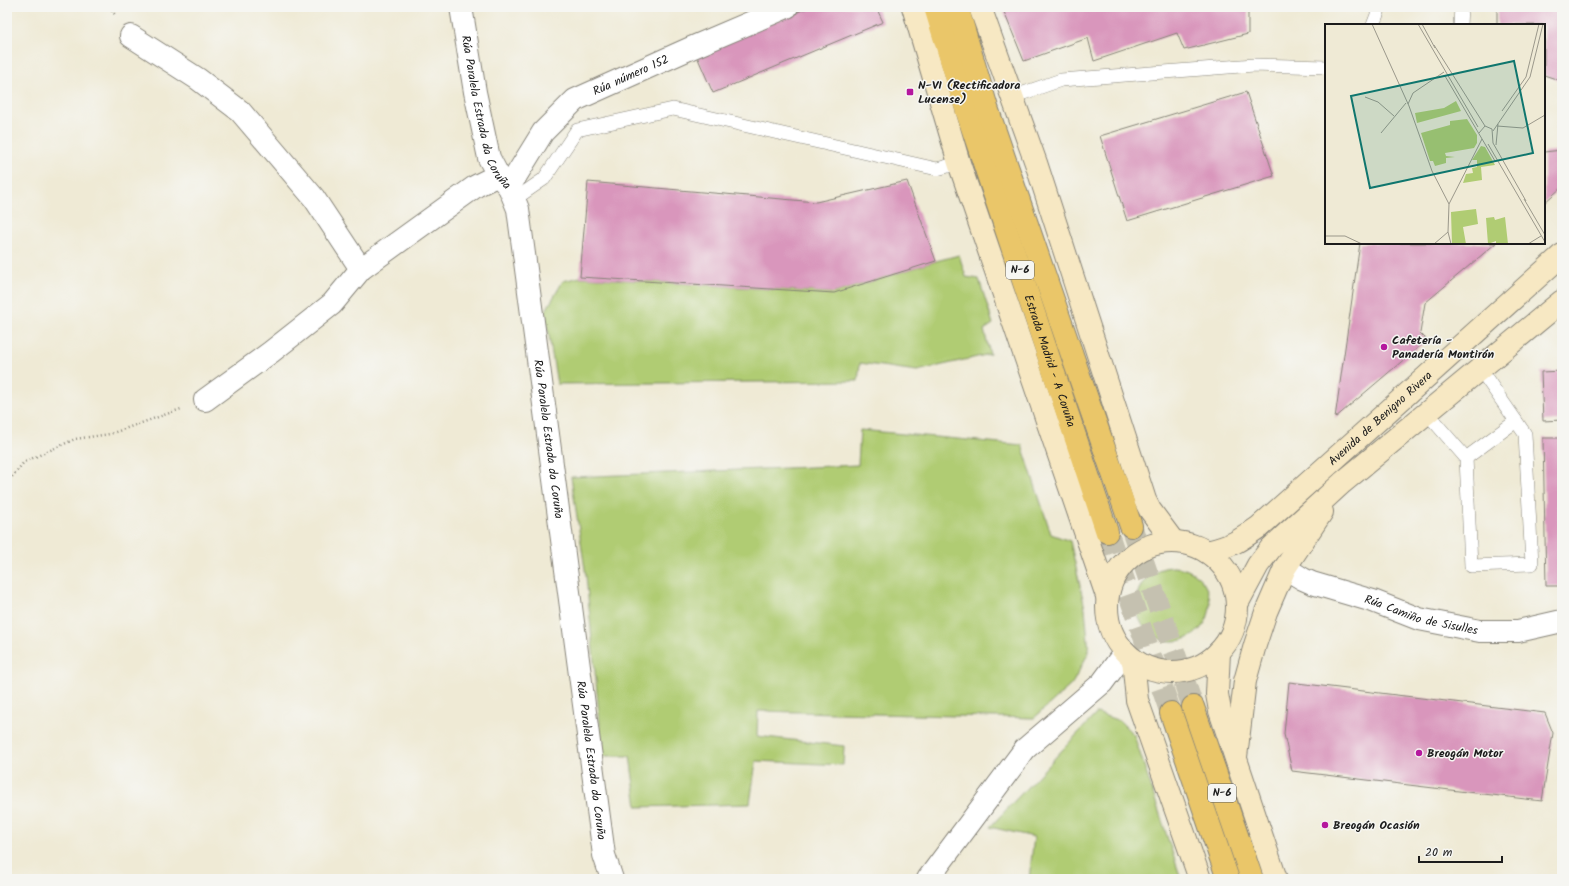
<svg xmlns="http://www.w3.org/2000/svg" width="1569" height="886" font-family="Kalam,sans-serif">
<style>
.green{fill:#b0cc73;stroke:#667448}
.building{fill:#d996bc}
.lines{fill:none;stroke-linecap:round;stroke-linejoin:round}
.highway-tunnel{stroke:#c5c1b0;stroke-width:22;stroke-dasharray:22 11;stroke-linecap:butt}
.lane-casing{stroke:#868378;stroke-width:14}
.street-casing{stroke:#868378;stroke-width:24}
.secondary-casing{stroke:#868378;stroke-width:24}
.highway-casing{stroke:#868378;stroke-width:24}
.path{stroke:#868378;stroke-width:2.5;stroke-dasharray:1 3;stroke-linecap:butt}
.lane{stroke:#fff;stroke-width:13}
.street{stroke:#fff;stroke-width:22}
.secondary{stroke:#f7e8c3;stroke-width:22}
.highway{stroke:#eac669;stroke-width:22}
.poi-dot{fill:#b5179e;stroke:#f6f6f2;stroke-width:1.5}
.labels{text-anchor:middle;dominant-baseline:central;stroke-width:3;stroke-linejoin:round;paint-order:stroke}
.shield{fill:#f6f6f2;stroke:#5d5d5c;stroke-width:1}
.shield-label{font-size:11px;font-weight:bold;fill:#1c1c1c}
.street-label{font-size:12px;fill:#1c1c1c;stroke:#f6f6f2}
.poi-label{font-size:12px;font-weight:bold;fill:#1c1c1c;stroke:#f6f6f2;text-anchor:start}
.inset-road{fill:none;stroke:#9b988b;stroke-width:1}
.view{fill:#0f766e;fill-opacity:0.15;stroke:#0f766e;stroke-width:2}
.inset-edge{fill:none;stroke:#1c1c1c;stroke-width:2}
</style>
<rect width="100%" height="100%" fill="#f6f6f2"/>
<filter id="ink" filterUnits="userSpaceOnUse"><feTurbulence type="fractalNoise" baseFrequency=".025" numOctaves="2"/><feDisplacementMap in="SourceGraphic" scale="8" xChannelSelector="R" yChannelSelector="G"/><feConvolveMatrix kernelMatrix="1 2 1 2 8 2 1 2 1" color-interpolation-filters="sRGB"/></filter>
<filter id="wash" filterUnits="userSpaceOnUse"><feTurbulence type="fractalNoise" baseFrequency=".012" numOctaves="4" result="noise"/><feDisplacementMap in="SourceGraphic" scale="16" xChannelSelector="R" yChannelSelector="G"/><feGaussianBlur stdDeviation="0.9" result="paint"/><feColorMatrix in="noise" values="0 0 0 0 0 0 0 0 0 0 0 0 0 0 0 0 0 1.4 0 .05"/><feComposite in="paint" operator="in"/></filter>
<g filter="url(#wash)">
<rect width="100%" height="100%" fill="#efead5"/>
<g class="green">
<polygon points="959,255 966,277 979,279 993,324 984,330 990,354 917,371 860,363 858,381 557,384 545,312 563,281 580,277 834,293 936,261"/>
<polygon points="860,430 1022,445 1051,534 1070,541 1085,608 1089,652 1072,684 1034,718 758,711 757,736 844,746 843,765 756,761 750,804 637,807 630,756 603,756 586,576 571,477 858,465"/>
<circle cx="1173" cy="604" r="37"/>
<polygon points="1097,713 1120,721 1134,735 1181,879 1029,879 1034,837 990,827"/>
</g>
<g id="blocks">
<g class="building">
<polygon points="810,7 876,7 883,22 713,93 696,54"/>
<polygon points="1002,7 1248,7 1248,34 1184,50 1177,33 1094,61 1088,38 1024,61"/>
<polygon points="1497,7 1562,7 1562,81 1544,75 1544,25 1497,25"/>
<polygon points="1246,92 1274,176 1127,221 1100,136"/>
<polygon points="1562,150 1562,187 1544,203 1544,152"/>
<polygon points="907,181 936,261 834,293 580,277 588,182 816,202"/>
<polygon points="1360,243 1496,243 1425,303 1420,333 1427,340 1335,418"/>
<polygon points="1562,371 1562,420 1543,421 1541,372"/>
<polygon points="1543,438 1562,438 1562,586 1546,586"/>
<polygon points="1289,682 1545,713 1553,733 1542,801 1292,771 1284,734"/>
</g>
</g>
</g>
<g filter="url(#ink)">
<use href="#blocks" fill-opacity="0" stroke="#868378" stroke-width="1"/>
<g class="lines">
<g class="highway-tunnel">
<polyline points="1131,526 1193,707"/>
<polyline points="1107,532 1171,713"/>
</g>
<defs>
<g id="lane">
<polyline points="1373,25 1380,7"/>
<polyline points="1460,25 1461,7"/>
<polyline points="1012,97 1061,80 1254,65 1326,67"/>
<polyline points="515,199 544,179 577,130 673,109 937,169 959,163"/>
<polyline points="1426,412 1466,458 1471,566 1532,564 1525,434 1480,369"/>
<polyline points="1466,458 1516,421"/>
</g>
<g id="street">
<path id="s1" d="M461 7 475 92 489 158 498 175 509 187 518 209 604 855 612 879"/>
<polyline points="131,36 198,79 240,111 314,198 361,269"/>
<path id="s2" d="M509 187 543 132 575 100 691 48 787 7"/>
<polyline points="205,400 271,352 332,304 361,269 476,186 498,175"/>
<path id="s3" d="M1285 568 1303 579 1312 583 1373 601 1419 619 1480 631H1518L1562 621"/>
<polyline points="928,879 1025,749 1102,683 1125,652"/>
</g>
<g id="secondary">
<polyline points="913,7 959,163 1107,596"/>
<polyline points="980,7 1036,163 1145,500 1150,510 1173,541"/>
<circle cx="1172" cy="607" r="65"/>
<path id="s4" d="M1207 552C1232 546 1239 541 1259 527L1562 255"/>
<polyline points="1237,604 1258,565 1271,548 1342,483 1562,301"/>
<polyline points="1219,652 1217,694 1220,711 1276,879"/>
<polyline points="1133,659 1137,700 1200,879"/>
<polyline points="1236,757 1245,681 1255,645 1266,612 1285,568 1322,512"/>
</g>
<g id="highway">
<path id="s5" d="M935 7 969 118 1107 532"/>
<polyline points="957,7 987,108 1131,526"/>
<polyline points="1193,707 1252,879"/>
<polyline points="1171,713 1228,879"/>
</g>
</defs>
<use href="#lane" class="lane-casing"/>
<use href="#street" class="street-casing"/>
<use href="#secondary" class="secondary-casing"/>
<use href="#highway" class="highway-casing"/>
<g class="path">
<polyline points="109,7 116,16"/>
<polyline points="7,483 24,462 75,439 110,434 181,409"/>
</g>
<use href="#lane" class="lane"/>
<use href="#street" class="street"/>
<use href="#secondary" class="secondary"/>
<use href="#highway" class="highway"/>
</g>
</g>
<g class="poi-dot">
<rect x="906" y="88" width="8" height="8" rx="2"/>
<circle cx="1384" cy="347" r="4"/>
<circle cx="1419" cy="753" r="4"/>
<circle cx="1325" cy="825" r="4"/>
</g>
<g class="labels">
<g class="shield">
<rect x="1006" y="261" width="28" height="18" rx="3"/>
<rect x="1208" y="784" width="28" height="18" rx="3"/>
</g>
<g class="shield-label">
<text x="1020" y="270">N-6</text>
<text x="1222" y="793">N-6</text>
</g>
<g class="street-label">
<text stroke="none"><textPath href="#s2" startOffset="171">Rúa número 152</textPath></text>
<text stroke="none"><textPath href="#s1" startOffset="109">Rúa Paralela Estrada da Coruña</textPath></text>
<text stroke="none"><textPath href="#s5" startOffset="372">Estrada Madrid - A Coruña</textPath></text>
<text stroke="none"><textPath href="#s4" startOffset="221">Avenida de Benigno Rivera</textPath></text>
<text stroke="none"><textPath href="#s1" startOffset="445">Rúa Paralela Estrada da Coruña</textPath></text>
<text stroke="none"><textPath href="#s3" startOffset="145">Rúa Camiño de Sisulles</textPath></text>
<text stroke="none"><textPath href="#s1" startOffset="769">Rúa Paralela Estrada da Coruña</textPath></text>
</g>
<g class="poi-label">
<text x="918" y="85">N-VI (Rectificadora<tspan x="918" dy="14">Lucense)</tspan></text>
<text x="1392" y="340">Cafetería -<tspan x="1392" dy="14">Panadería Montirón</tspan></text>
<text x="1427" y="753">Breogán Motor</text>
<text x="1333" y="825">Breogán Ocasión</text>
</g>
</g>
<g transform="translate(1325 24)">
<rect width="220" height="220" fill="#efead5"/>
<path d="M131 77 136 87 92 99 90 89 119 84ZM142 95 152 111V119L149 124 120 129 121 132 130 133 121 134V139L110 142 108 137H105L96 109 125 101V97ZM156 122 160 123 170 141 156 143 157 156 138 159 141 150 148 149 147 144 152 143V136H147ZM151 185 153 200 138 203 141 220H127L126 188ZM169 193 170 196 180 193 183 220H171V217L163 220 161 194Z" fill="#b0cc73"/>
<path class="inset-road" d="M47 0 84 82 107 147 124 180M93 0 153 103M97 0 110 24M109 21 160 102M120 52 170 137M40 73 53 78 69 92M83 80 88 69 119 48M177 87 201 53 214 0M172 102 198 104 220 91M168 107 205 53 218 0M56 109 81 79M154 109 160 102 167 105 168 119 201 177M163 120 220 218M171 121 173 100M199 175 220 211M123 208 126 220M0 212H20L37 220M109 220 123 208 124 180 157 115M203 220 216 212"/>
<path class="view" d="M189 37 208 129 45 164 26 72Z"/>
<rect width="220" height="220" class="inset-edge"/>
</g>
<rect width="1569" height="886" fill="none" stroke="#f6f6f2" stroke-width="24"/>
<path d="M1419 856v6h83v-6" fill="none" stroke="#1c1c1c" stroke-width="2"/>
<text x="1425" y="856" font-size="12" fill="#1c1c1c" stroke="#f6f6f2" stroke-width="3" paint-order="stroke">20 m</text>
</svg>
